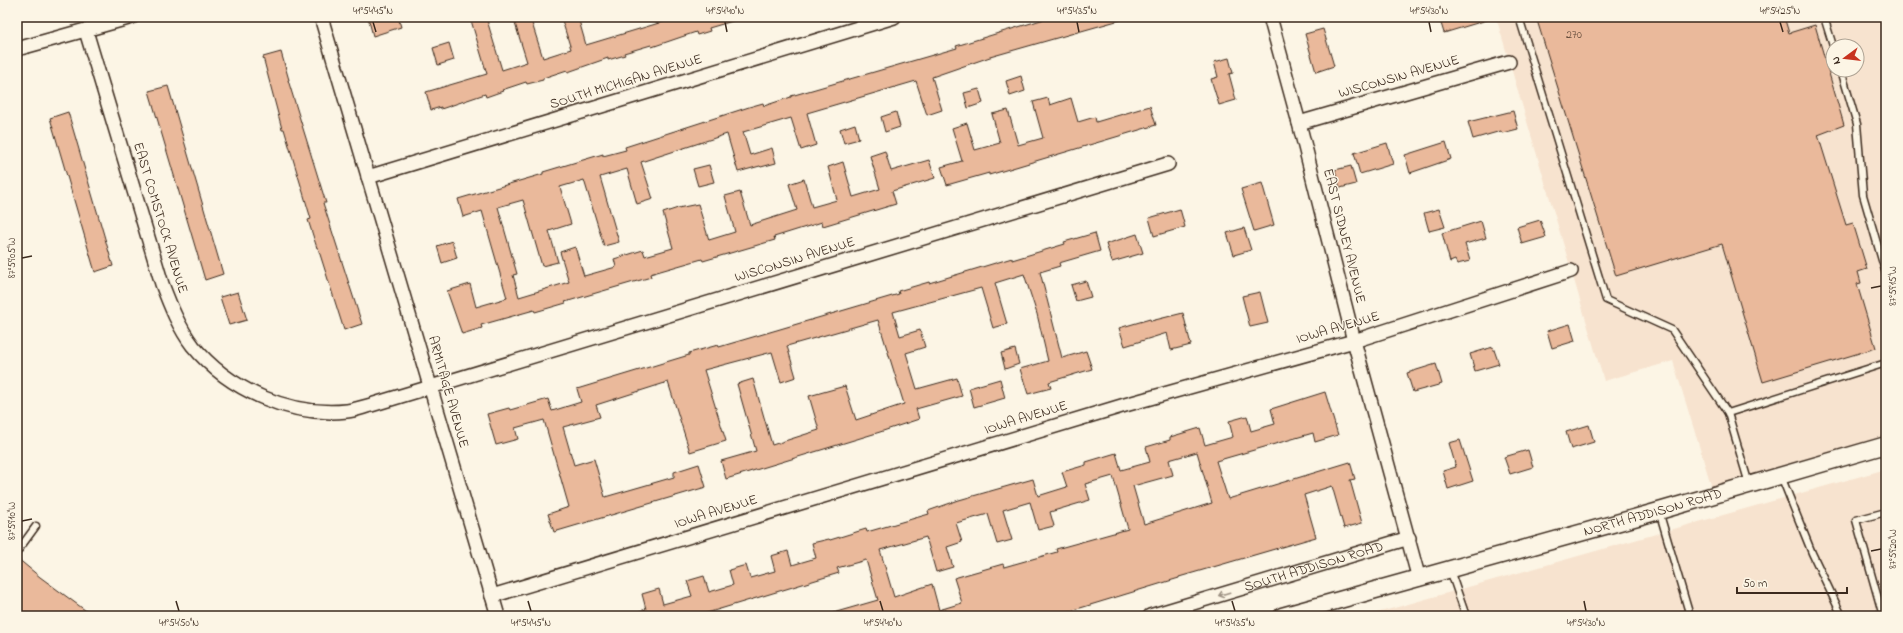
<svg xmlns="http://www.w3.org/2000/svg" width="1903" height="633" font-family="'Indie Flower',sans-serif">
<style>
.built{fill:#f7e3cf;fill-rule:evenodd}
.building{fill:#eab99b;stroke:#3b2a1e;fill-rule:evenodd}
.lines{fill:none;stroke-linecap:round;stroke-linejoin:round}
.service-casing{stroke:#3b2a1e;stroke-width:9}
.minor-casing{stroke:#3b2a1e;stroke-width:16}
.tertiary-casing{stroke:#3b2a1e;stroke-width:19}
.service{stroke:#fcf5e5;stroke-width:6}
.minor{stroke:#fcf5e5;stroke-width:13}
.tertiary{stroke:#fcf5e5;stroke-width:16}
.oneway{stroke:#9c9082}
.ticks{fill:none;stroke:#3b2a1e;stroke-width:1.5}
.labels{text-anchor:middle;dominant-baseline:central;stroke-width:3;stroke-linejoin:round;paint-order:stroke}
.number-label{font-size:12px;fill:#674e3d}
.street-label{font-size:14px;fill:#3b2a1e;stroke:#fcf5e5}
.neatline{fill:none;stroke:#3b2a1e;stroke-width:1.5}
.ticks-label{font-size:10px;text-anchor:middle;fill:#3b2a1e}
</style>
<rect width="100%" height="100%" fill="#fcf5e5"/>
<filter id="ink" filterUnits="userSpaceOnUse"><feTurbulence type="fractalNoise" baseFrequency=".025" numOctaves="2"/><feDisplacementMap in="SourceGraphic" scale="8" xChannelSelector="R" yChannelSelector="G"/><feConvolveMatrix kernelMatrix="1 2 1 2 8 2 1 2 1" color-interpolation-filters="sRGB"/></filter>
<g filter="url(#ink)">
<g class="built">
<path d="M1496 17H1886V440L1712 488 1673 361 1604 381ZM1833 46H1857V70H1833Z"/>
<polygon points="1886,469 1886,616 1366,616"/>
</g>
<g class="building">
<polygon points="368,17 398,17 401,27 373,36"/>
<polygon points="470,17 486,17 502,70 527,62 513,17 530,17 543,58 571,49 561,17 578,17 586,45 679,17 736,17 736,20 709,28 710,31 697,35 696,32 652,47 651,45 624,53 625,55 608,60 608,58 568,72 567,70 543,78 543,80 527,84 526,82 502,90 503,91 486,97 485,94 441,109 441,107 431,110 426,92 487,74"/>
<polygon points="1051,17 1120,17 1120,20 990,57 932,77 942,110 927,115 916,81 807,113 816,145 801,150 791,118 743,132 750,155 772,148 776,163 761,167 760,166 738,172 727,134 641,162 653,199 637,204 627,169 600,177 619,242 604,246 584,180 560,187 571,224 549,231 558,262 542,266 523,200 498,207 517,274 513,275 519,297 569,282 560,252 575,247 584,276 616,267 614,259 643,250 645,256 673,248 663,213 678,208 698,204 709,240 735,232 725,196 740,192 750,225 797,210 789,184 804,179 812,207 837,200 828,167 843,162 853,197 880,189 870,156 885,151 891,171 929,160 935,178 892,191 896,204 823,226 822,222 774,237 775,240 703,261 702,259 650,274 651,277 565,302 566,303 535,312 534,310 481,325 482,328 462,334 447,291 470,284 476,307 507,298 482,211 463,217 458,199 543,174 543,172 603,154 603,156 626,150 625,147 749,107 763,103 764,106 791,97 791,96 957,48 956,46"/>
<polygon points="1439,17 1487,17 1487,20 1444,33"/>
<polygon points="1536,17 1784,17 1789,33 1815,25 1844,125 1818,135 1846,225 1853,223 1867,269 1858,272 1861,283 1857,284 1876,348 1763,382 1722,244 1616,276"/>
<polygon points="1323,29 1334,66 1316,72 1305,34"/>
<polygon points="449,43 454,60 438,65 433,48"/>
<polygon points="281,52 289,80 288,80 326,203 323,203 362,324 344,330 318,248 317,248 308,220 311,219 284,129 282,129 263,57"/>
<polygon points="1229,58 1233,73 1229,74 1236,100 1219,105 1211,79 1218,77 1214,62"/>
<polygon points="1021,76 1025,91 1010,96 1006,81"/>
<polygon points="168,86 223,274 205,280 149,91"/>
<polygon points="979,89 983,103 968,108 964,93"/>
<polygon points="1048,98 1050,105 1071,98 1078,122 1095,117 1096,122 1150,106 1156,125 989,175 989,173 947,185 941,167 962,161 952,128 967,123 975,150 1000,143 992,114 1008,110 1018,145 1043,138 1033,102"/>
<polygon points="1513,111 1518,129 1502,133 1501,131 1473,139 1468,122"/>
<polygon points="68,112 113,266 95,272 50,118"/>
<polygon points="896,112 900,127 885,132 881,117"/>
<polygon points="855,124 859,139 844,143 840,129"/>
<polygon points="1446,142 1451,159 1410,173 1405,155"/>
<polygon points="1387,143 1393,164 1360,174 1354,153"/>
<polygon points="709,165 714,182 698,186 693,169"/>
<polygon points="1351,166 1356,184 1340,188 1335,170"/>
<polygon points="1262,183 1274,225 1254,231 1241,189"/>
<polygon points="1180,209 1185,227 1154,236 1149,218"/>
<polygon points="1439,209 1445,227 1429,231 1424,213"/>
<polygon points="1540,220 1546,237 1522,244 1517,227"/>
<polygon points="1481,221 1486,238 1465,244 1470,261 1457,264 1455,260 1450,262 1442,233"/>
<polygon points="1244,228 1251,250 1234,255 1227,233"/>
<polygon points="1095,233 1100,251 1059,263 1060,266 1040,272 1062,358 1086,351 1092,369 1049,382 1051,388 1028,394 1020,369 1048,361 1037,314 1024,274 995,283 1007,324 993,328 981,288 893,312 900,336 920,330 925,347 906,353 917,389 957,378 962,396 916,409 919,419 880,432 726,479 721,461 756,451 737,384 753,379 772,445 819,430 809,396 845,386 856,420 904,404 878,320 787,346 796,377 781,382 772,352 704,370 726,441 690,452 668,382 596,405 600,417 563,427 574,465 594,459 605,497 674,477 674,472 699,464 706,487 554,532 548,514 569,507 544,420 515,428 518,439 496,445 487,414 509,408 510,410 548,399 552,411 581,402 577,389 689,355 689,353 718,345 719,347 899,294 898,291 929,282 929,283 1012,258 1012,260 1065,244 1064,242"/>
<polygon points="1137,234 1143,253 1112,262 1106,244"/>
<polygon points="452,241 457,258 442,263 437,246"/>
<polygon points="1086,281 1091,297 1076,301 1071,285"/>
<polygon points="238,292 247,320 229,325 220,297"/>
<polygon points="1260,292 1268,323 1250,327 1242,296"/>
<polygon points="1183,313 1191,345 1171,350 1167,333 1125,346 1119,328 1150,319 1151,321"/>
<polygon points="1570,324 1575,341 1552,348 1547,331"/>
<polygon points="1493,347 1499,364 1475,371 1470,354"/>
<polygon points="1015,349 1019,364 1005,369 1001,353"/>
<polygon points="1436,364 1442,384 1413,392 1407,373"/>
<polygon points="1000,379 1005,398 974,407 969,388"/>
<path d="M1325 392 1338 435 1315 442 1313 433 1216 461 1228 499 1350 462 1355 479 1350 480 1362 523 1344 528 1332 486 1304 495 1316 537 1179 577V578L1054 616H833V613L878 600 866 560 837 568 839 573 697 616H634V613L646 609 642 594 659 589 663 604 692 596 687 581 704 576 709 592 733 585 729 570 746 565 750 578 775 571 771 556 788 551 792 565 816 558 812 543 829 539 830 540 866 529 867 532 929 514 928 511 959 500 1033 479 1038 496 1067 487 1062 472 1086 465V462L1116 453 1121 470 1150 462 1146 447 1170 440V437L1200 428 1205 445 1233 437 1229 421 1247 416 1251 431 1275 424 1271 409ZM1197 452 1212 503 1144 524 1133 486 1173 475 1169 460ZM1113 476 1128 529 1056 549 1057 552 1004 567 1003 564 954 578 962 603 939 610 932 584 894 597 880 550 926 537 936 572 953 567 947 547 962 542 956 523 988 514 997 544 1012 540 1003 510 1030 502 1038 530 1054 526 1050 512 1090 500 1085 484Z"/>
<polygon points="1589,425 1594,442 1571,449 1566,432"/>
<polygon points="1460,440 1473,481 1448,489 1443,471 1456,467 1449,443"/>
<polygon points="1528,450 1533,467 1510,474 1504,457"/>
<polygon points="17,558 40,577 93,616 17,616"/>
</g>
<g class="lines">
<defs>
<g id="service">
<polyline points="1519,17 1606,300 1672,330 1728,413"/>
<polyline points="1824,17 1833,46"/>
<polyline points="1841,70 1857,124 1863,195 1886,274"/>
<polyline points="1781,476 1812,553 1842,616"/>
<polyline points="1749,484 1728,413 1886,363"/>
<polyline points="1659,511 1690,616"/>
<polyline points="17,552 36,526"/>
<polyline points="1450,570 1466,616"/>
<polyline points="1883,616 1856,520 1886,512"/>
</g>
<g id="minor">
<polyline points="321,17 498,616"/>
<polyline points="1270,17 1299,123 1354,341 1419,579"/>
<path d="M86 31 162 284C170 305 179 328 193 346 229 390 290 417 347 411 355 410 363 407 371 405L1168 164"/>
<polyline points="17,49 132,17"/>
<polyline points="1299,123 1509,62"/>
<polyline points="368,177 894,17"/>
<polyline points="492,596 1125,405 1354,341 1571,271"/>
<path id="s1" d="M1150 616 1409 538"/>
</g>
<g id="tertiary">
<path id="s2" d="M1282 616 1659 511 1886 445"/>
</g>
</defs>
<use href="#service" class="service-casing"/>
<use href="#minor" class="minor-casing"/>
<use href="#tertiary" class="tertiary-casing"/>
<use href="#service" class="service"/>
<use href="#minor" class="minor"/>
<use href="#tertiary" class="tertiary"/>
</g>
<defs><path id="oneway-shaft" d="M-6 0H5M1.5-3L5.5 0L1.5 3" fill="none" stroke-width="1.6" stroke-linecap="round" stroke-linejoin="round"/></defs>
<use class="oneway" href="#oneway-shaft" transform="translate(1224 594) rotate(163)"/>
</g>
<path class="ticks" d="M373 22 376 32M725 22 727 32M1077 22 1079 32M1429 22 1431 32M1780 22 1783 32M22 258 32 256M1871 288 1881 286M22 521 32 519M1871 551 1881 549M176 601 179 611M528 601 531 611M880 601 883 611M1232 601 1235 611M1584 601 1586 611"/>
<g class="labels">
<g class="number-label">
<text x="1574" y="35">270</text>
</g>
<g class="street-label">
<text transform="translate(1399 77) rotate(-16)">WISCONSIN AVENUE</text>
<text transform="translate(626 82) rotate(-17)">SOUTH MICHIGAN AVENUE</text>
<text transform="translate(160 218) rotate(73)">EAST COMSTOCK AVENUE</text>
<text transform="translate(1344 236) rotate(76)">EAST SIDNEY AVENUE</text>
<text transform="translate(795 260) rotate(-17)">WISCONSIN AVENUE</text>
<text transform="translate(1338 328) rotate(-16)">IOWA AVENUE</text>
<text transform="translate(448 392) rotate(74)">ARMITAGE AVENUE</text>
<text transform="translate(1026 418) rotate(-17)">IOWA AVENUE</text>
<text transform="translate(716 512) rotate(-17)">IOWA AVENUE</text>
<text stroke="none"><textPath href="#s2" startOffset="385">NORTH ADDISON ROAD</textPath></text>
<text stroke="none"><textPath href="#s1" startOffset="171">SOUTH ADDISON ROAD</textPath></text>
</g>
</g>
<rect width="1903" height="633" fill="none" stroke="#fcf5e5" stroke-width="44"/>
<g transform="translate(1845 58) rotate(255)"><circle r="19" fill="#fcf5e5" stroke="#afa495"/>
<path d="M0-3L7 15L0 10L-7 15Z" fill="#c8321e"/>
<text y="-6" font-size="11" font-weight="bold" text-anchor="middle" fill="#3b2a1e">N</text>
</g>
<path d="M1737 587v6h110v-6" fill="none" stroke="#3b2a1e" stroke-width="2"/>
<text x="1743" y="587" font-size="12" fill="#3b2a1e" stroke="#fcf5e5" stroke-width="3" paint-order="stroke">50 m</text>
<rect x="22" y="22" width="1859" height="589" class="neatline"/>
<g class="ticks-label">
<text x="373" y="14">41°54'45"N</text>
<text x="725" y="14">41°54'40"N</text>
<text x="1077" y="14">41°54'35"N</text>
<text x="1429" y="14">41°54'30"N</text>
<text x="1780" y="14">41°54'25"N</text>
<text transform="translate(11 258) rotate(-90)" y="4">87°59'05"W</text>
<text transform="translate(1892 286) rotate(-90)" y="4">87°59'15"W</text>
<text transform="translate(11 521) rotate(-90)" y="4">87°59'10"W</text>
<text transform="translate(1892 549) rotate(-90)" y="4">87°59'20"W</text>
<text x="179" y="626">41°54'50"N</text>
<text x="531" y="626">41°54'45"N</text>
<text x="883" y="626">41°54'40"N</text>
<text x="1235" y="626">41°54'35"N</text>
<text x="1586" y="626">41°54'30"N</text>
</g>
</svg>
